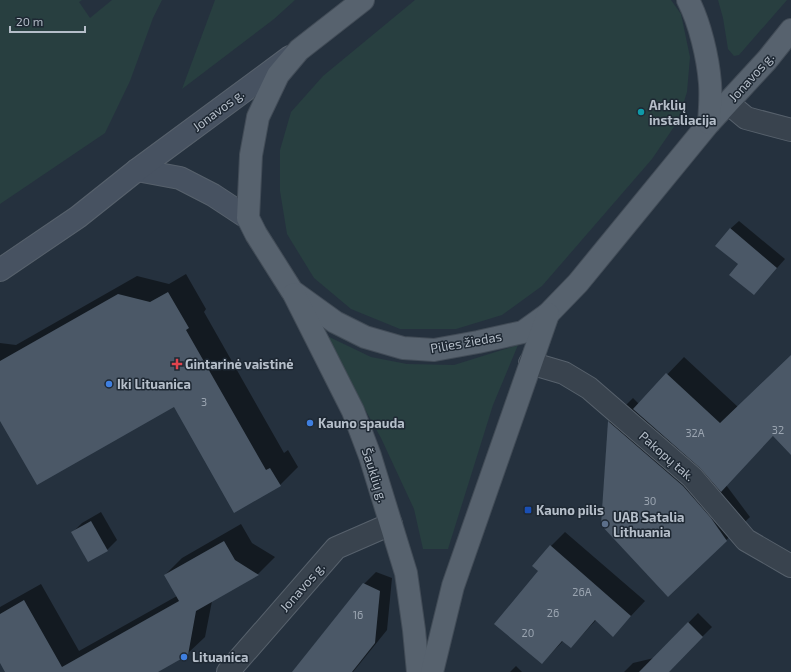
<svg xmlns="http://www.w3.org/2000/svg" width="791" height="672" font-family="'Exo 2',sans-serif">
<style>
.green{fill:#283f40}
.shadow{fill:#0007}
.building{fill:#4b5867}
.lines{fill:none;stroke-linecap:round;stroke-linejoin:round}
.street-casing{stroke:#57616c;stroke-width:24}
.secondary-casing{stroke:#57616c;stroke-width:24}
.primary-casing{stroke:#424c57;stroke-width:24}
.street{stroke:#39434e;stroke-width:22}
.secondary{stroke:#475261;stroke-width:22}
.primary{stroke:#57626e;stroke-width:22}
.culture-dot{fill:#0f9aa8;stroke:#1e2833;stroke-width:1.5}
.health-dot{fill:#e0444e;stroke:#1e2833;stroke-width:1.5}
.shop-dot{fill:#3f7fe0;stroke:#1e2833;stroke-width:1.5}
.transit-dot{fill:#1a4fb4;stroke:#1e2833;stroke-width:1.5}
.service-dot{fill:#5c6f8a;stroke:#1e2833;stroke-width:1.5}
.labels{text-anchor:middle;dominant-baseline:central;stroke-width:3;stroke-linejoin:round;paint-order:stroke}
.number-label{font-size:11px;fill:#9aa4b0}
.street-label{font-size:13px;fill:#b5bec9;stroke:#1e2833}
.poi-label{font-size:13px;font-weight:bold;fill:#b5bec9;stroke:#1e2833;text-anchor:start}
</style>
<rect width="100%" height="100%" fill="#25313e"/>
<g class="green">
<polygon points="0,0 82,0 79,2 90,18 112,0 162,0 153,18 130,81 105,133 0,204"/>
<polygon points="215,0 295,0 274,19 182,89"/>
<polygon points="415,0 671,0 681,14 690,57 687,92 678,121 652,159 542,286 502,315 456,329 400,329 351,309 314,278 287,234 280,191 280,150 291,112 323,76"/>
<polygon points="718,0 787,0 739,55 734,56 728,49 723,18"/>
<polygon points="323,334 371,357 407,364 454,365 518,345 493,405 448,549 423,549 414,509 381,438"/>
</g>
<g class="shadow">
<polygon points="739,221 785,259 762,285 740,264 730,229"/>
<polygon points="186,274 206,309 204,312 284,453 288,450 298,467 280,485 174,406 0,419 0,343 16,345 137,276 169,284"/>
<polygon points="791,356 791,453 774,435 726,485 750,517 668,596 602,525 609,422 633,398 639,404 684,357 738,407"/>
<polygon points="101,512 117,540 107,550 72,533 82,523"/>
<polygon points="241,524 252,543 275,557 258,574 212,601 205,637 187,654 156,672 6,672 0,661 0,607 41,584 79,651 177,596 165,575 182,558"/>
<polygon points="565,532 645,601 613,635 596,620 571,647 563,641 542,663 539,571 551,546"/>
<polygon points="376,572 392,578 387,630 353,672 293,672 364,584"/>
<polygon points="698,613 712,627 667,672 624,672 633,663 654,658"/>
<polygon points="516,666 522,672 510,672"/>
</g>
<g class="building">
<polygon points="730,228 777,268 754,295 729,275 738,264 715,246"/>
<polygon points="168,292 189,328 186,330 266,470 270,468 281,486 234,513 174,407 37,485 0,421 0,361 118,294 150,302"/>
<polygon points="791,355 791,455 773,436 721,492 700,468 633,409 666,373 720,423"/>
<polygon points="608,421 683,486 711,518 727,541 668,597 601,525"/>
<polygon points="91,521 108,551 88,562 71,532"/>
<polygon points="224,541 235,560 259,575 196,611 188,655 158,672 5,672 0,663 0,614 24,600 62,667 179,601 164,575"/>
<polygon points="550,545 631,616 613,637 595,620 571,648 562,641 542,664 494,624 538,571 532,566"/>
<polygon points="363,583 380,591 375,643 352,672 292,672"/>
<polygon points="688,622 703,637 669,672 639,672"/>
</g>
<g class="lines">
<defs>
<g id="street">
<polyline points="728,103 746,118 791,130"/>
<polyline points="530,363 564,373 589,388 692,477 746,540 791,566"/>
<polyline points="228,672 336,548 391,524"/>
</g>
<g id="secondary">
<polyline points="137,170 180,178 213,195 248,218"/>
<polyline points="0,270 78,217 137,170 290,57"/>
</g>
<g id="primary">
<polyline points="363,0 299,50 278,75 258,117 251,155 248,218 256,234 292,291 335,322 365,337 403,348 434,350 478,342 523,332 548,314 578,283 709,123 767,60 791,30"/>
<path d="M688 0C700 23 708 58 710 83 711 96 710 110 709 123"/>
<polyline points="294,294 353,411 370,456 406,573 414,630 418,672"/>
<polyline points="432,672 453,586 548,314"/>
</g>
</defs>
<use href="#street" class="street-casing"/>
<use href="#secondary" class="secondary-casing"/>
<use href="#primary" class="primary-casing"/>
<use href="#street" class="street"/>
<use href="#secondary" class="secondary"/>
<use href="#primary" class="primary"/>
</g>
<circle class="culture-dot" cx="641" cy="112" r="4"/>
<path class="health-dot" d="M175 358h4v4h4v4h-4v4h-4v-4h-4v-4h4z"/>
<g class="shop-dot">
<circle cx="109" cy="384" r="4"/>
<circle cx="310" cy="423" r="4"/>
<circle cx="184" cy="657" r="4"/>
</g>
<rect class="transit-dot" x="524" y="506" width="8" height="8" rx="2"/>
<circle class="service-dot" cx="605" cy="524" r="4"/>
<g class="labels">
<g class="number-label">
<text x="204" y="401">3</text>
<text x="778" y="429">32</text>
<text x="695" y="432">32A</text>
<text x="650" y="500">30</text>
<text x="582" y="591">26A</text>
<text x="553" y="612">26</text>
<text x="358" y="614">16</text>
<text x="528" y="632">20</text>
</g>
<g class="street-label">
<text transform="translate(751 77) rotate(-48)">Jonavos g.</text>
<text transform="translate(218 110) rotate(-37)">Jonavos g.</text>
<text transform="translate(466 342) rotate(-10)">Pilies žiedas</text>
<text transform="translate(667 456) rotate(41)">Pakopų tak.</text>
<text transform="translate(375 475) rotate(72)">Šauklių g.</text>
<text transform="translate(302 587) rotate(-49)">Jonavos g.</text>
</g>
<g class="poi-label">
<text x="649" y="105">Arklių<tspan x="649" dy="15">instaliacija</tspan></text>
<text x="185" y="364">Gintarinė vaistinė</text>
<text x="117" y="384">Iki Lituanica</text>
<text x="318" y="423">Kauno spauda</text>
<text x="536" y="510">Kauno pilis</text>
<text x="613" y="517">UAB Satalia<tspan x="613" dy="15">Lithuania</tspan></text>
<text x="192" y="657">Lituanica</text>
</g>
</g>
<path d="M10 26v6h75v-6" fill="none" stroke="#b5bec9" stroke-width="2"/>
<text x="16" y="26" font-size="12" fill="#b5bec9" stroke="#1e2833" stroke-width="3" paint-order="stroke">20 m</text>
</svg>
